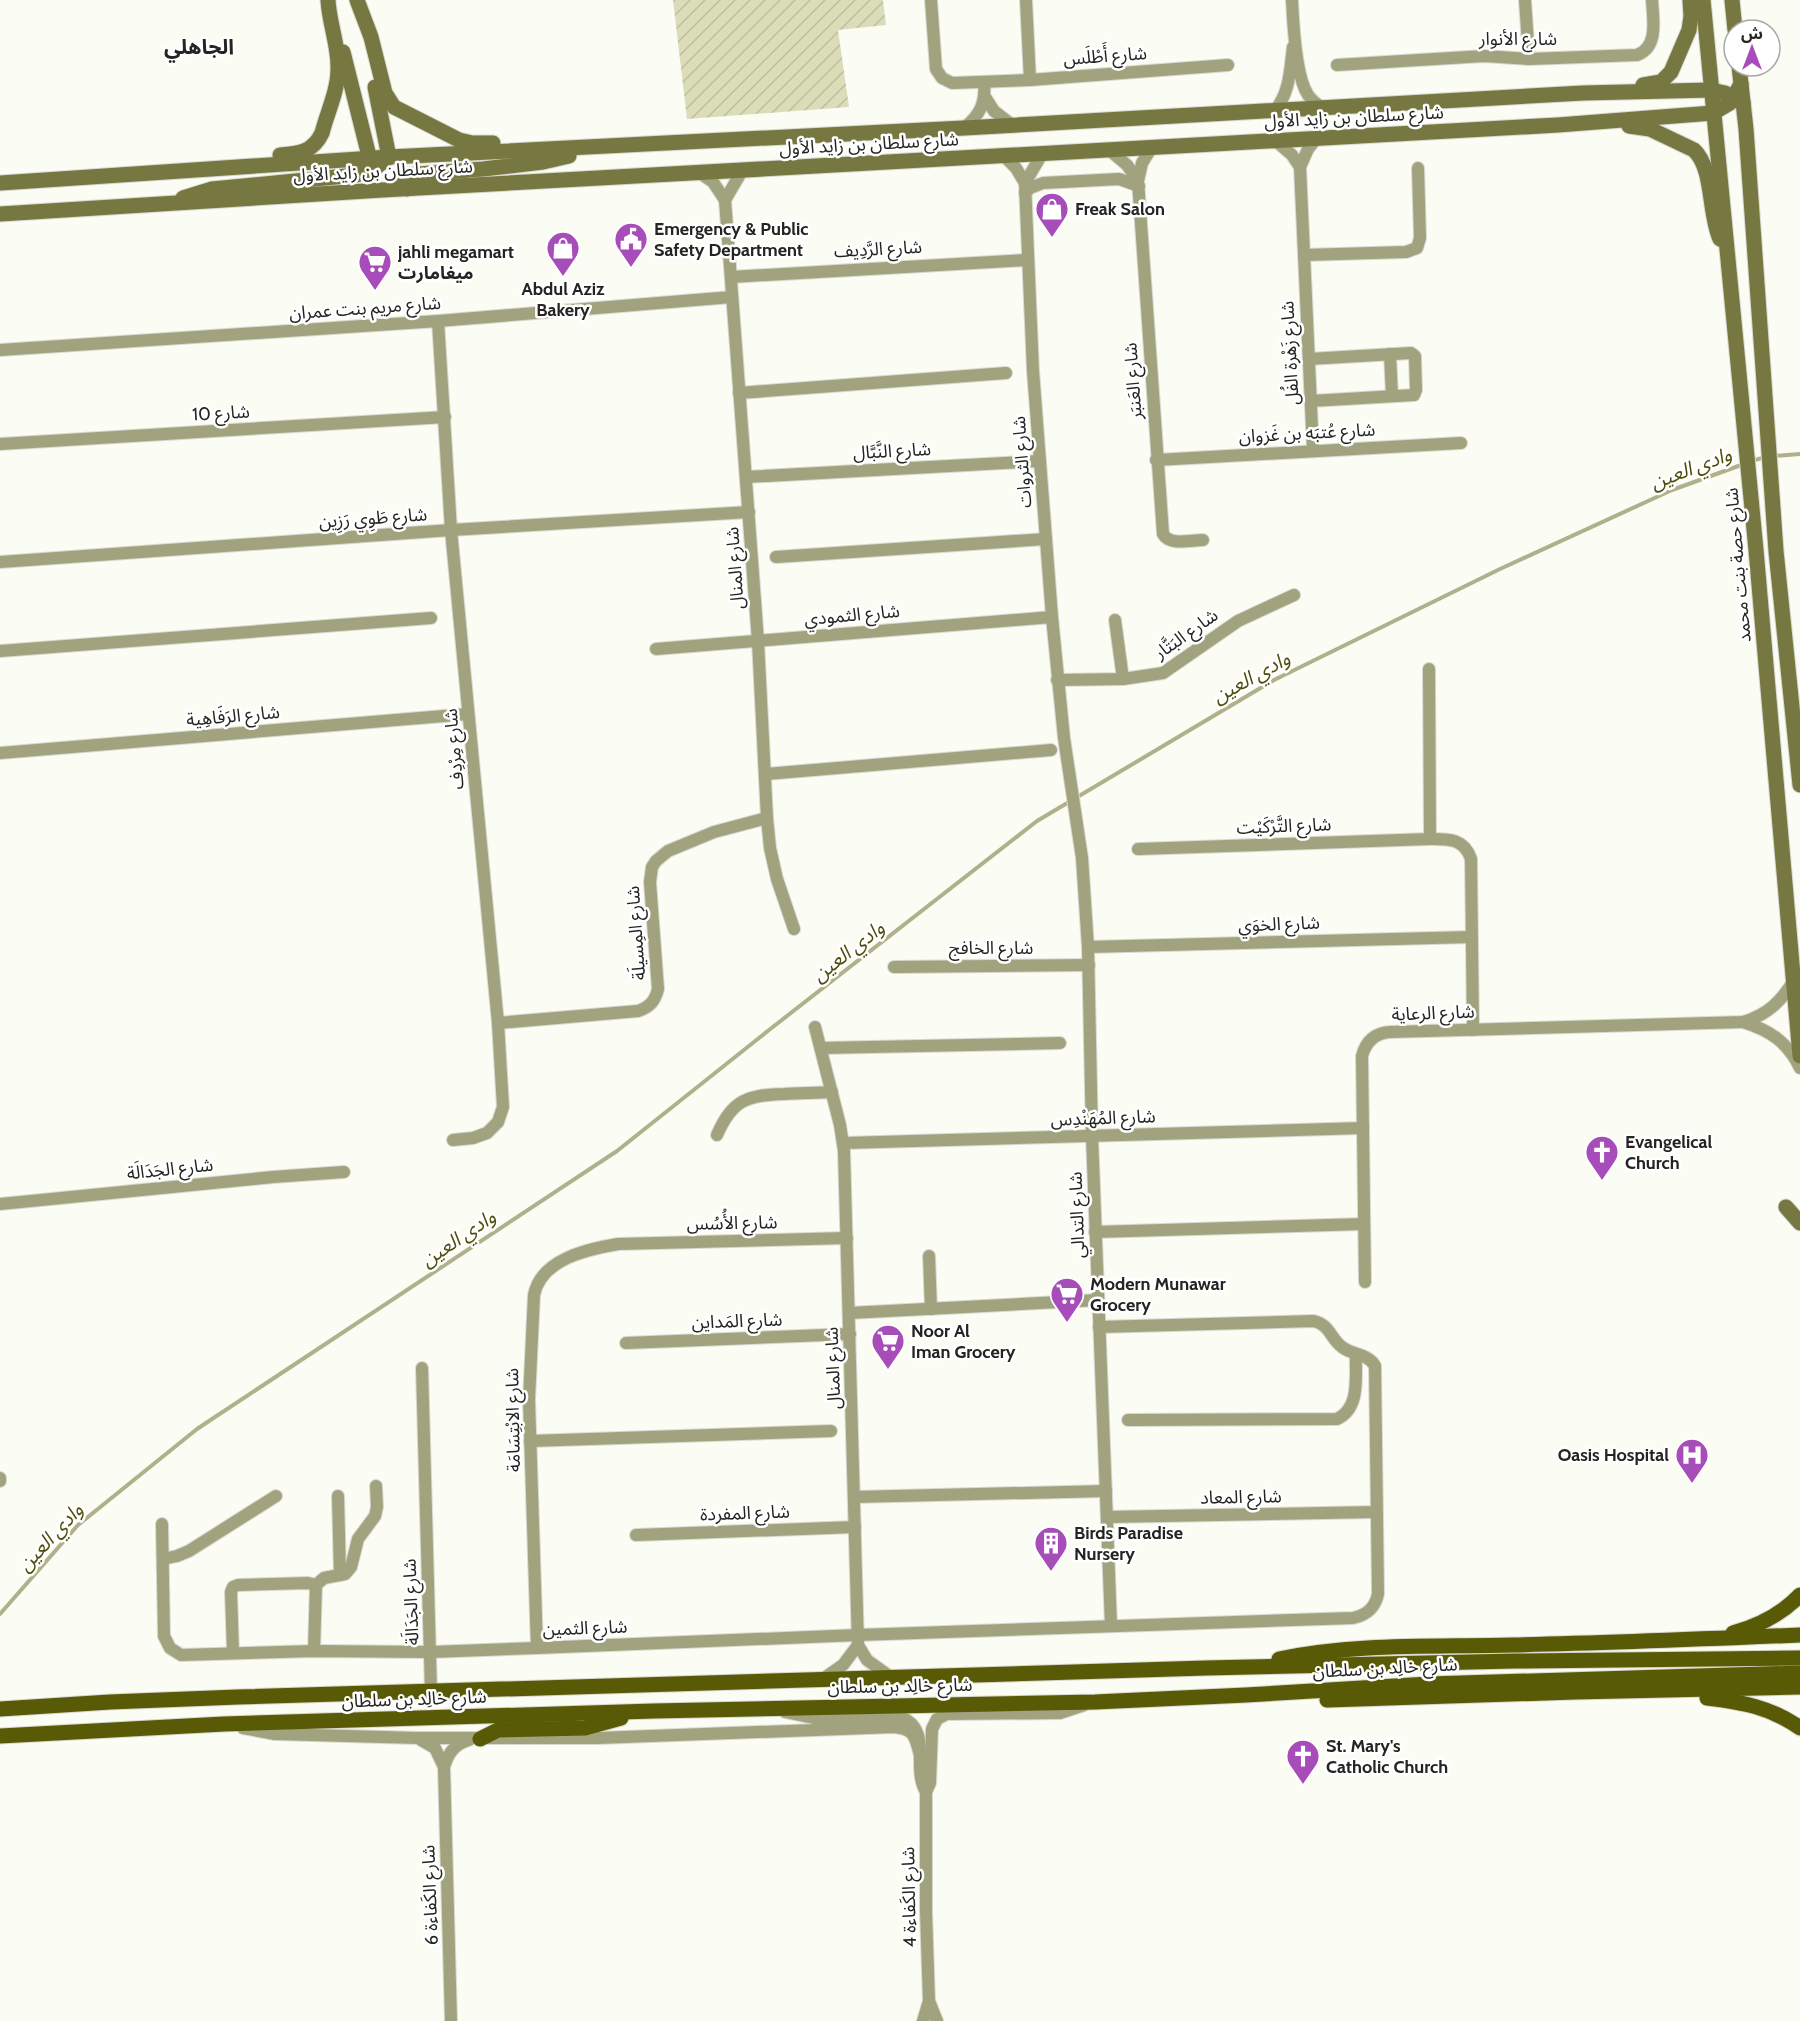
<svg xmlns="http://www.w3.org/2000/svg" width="1800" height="2021" font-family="Cabin,'Noto Sans Arabic',sans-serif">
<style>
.garden{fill:url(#garden-furrows)}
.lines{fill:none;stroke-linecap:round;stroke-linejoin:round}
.stream{stroke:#afb18b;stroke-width:4}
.street-casing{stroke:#d9d9d2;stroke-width:14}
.secondary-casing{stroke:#d9d9d2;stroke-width:17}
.primary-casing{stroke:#d9d9d2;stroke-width:17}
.street{stroke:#a1a37e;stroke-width:12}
.secondary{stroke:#777841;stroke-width:15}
.primary{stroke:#595a06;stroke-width:15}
.labels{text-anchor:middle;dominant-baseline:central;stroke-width:5;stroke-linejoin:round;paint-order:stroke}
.street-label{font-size:18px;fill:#242422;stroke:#fff}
.poi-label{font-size:18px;font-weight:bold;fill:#242422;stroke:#fff;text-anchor:start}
.water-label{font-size:20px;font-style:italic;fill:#4d4e0d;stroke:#fff}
.quarter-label{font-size:21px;font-weight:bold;fill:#242422;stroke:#fff}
</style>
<defs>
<pattern id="garden-furrows" width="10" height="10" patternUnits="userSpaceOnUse" patternTransform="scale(1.5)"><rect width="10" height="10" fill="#dbddb9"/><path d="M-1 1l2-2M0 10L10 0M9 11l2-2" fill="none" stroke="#bcbe9f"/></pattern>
</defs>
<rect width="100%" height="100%" fill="#fbfcf4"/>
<polygon class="garden" points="673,0 883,0 886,25 838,30 849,107 687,119"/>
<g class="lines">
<g class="stream">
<polyline points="1774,456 1800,454"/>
<polyline points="1751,461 1766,457"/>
<polyline points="0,1614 78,1525 197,1429 617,1151 769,1030 1037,821 1274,680 1500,569 1672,490 1744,464"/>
</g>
<defs>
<g id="street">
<polyline points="931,0 936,69 942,78 952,83 1030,80 1228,65"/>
<polyline points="1026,0 1030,80"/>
<path d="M1292 0C1293 23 1296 77 1308 95 1312 101 1317 104 1322 108"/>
<polyline points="1525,0 1529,59"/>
<path d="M1337 65 1484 56 1529 59 1637 55C1659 47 1653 19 1652 0"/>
<polyline points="985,97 994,111 1012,125"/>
<path d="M1275 110C1290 93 1290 69 1293 47"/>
<path d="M964 128C980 115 986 103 984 83"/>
<polyline points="1276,141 1292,155 1300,167"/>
<path d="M1152 147 1142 163 1138 181 1163 534C1170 546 1190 540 1203 540"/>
<polyline points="1108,149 1127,165 1138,181"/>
<polyline points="1004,156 1016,168 1025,183 1033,371 1052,617 1064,738 1082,858 1088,947 1092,1136 1111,1625"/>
<polyline points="700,173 713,182 725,200 758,641 767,818 770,848 777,879 794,929"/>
<polyline points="1025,183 1042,154"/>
<polyline points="1025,193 1030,188 1043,183 1119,179 1139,186"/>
<polyline points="725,200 742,171"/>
<polyline points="1304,255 1406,252 1417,248 1420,238 1418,168"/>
<polyline points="731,277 1027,260"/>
<polyline points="438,321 451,530 498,1023 503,1107 498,1122 487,1133 473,1138 453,1140"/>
<polyline points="0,350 438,321 732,297"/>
<polyline points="1390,354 1392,396"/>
<polyline points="1309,359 1411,353 1415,356 1416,390 1414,395 1311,401"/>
<polyline points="739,393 1006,373"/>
<polyline points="0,444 445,417"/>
<polyline points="1313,450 1300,167 1308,149 1316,139"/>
<polyline points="1156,460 1461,443"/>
<polyline points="746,477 1040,461"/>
<polyline points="776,557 1046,539"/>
<polyline points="0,562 451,530 749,512"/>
<polyline points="1115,620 1123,679"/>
<polyline points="656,649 1052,617"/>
<polyline points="0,651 431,618"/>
<polyline points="1429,669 1430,839"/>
<polyline points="1057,680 1123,679 1163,673 1238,621 1294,595"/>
<polyline points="0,753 468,714"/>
<polyline points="766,774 1051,750"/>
<path d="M1138 849 1430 839C1448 839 1464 838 1471 859L1473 1030"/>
<polyline points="1088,947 1471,937"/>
<polyline points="894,967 1089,965"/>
<path d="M1743 1022C1769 1030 1788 1042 1800 1068"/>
<path d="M498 1023 638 1011C650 1007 655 1001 658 989L650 882 652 867 656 861 668 851 714 832 767 818"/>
<polyline points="815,1027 840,1125 844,1151 858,1645 867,1660 892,1678"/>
<polyline points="821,1048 1060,1043"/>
<path d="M717 1135C732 1100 747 1095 784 1094 800 1093 816 1093 832 1092"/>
<polyline points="844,1143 1363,1128"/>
<polyline points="0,1204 273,1177 344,1172"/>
<polyline points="1095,1232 1364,1224"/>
<polyline points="929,1256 931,1309"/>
<path d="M1365 1282 1362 1056C1366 1041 1375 1033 1390 1032L1743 1022C1767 1015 1782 1001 1794 980"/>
<polyline points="849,1313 1098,1300"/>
<polyline points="626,1343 850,1334"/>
<polyline points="422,1368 431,1692"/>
<path d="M1128 1420 1337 1419C1361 1408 1355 1376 1356 1354"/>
<polyline points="530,1441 831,1431"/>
<polyline points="0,1478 0,1481"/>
<polyline points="338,1496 340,1575"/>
<polyline points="854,1497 1106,1491"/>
<polyline points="1107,1517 1376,1512"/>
<path d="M162 1524 164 1636 170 1648 181 1655 314 1651 431 1652 537 1648 858 1635 1353 1618C1367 1615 1375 1608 1378 1594L1375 1366C1369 1354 1352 1355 1342 1347 1330 1338 1330 1325 1314 1321L1099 1327"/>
<polyline points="636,1535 855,1527"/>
<polyline points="163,1559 177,1556 189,1551 276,1496"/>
<polyline points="316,1585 324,1578 345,1574 351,1567 358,1539 375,1516 377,1507 376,1486"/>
<path d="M537 1648 529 1400 534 1295C541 1259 588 1249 618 1244L847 1238"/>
<polyline points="314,1651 316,1585"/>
<polyline points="233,1653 231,1592 233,1587 238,1585 308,1583 316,1585"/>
<polyline points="823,1679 843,1665 858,1645"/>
<path d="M785 1712 818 1719 901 1717C933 1730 911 1767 926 1792"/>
<path d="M243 1728 275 1734 418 1738H598L894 1727C915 1729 915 1737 920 1755"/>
<polyline points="421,1740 435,1748 444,1767"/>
<path d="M451 2021 444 1767C448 1754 454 1744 469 1740"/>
<polyline points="923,2021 929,2001"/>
<polyline points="937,2021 929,2001 926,1911 926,1792 930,1783 932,1729 937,1719 947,1714 1060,1713 1084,1705"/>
</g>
<g id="secondary">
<polyline points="357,0 371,37 385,93 394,107 459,140 472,143 493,143"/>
<polyline points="1703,0 1756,550 1800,1056"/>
<polyline points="1732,0 1735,30"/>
<polyline points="343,52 372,168"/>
<polyline points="1739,66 1746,129 1776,551 1800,785"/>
<polyline points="1643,85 1661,82 1671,72 1689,30 1691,16 1690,0"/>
<polyline points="375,87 389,157"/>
<path d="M1629 126 1650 129 1694 150C1714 169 1708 212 1720 239"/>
<path d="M280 155C299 154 313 152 322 133 327 113 338 91 338 69 339 46 329 23 328 0"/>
<polyline points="0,183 389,157 964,128 1583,93 1711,90 1725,93 1743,103"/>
<polyline points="407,189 401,184 400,180 406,175 483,169 543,162 569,156"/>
<polyline points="183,198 212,189 356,175 373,170 389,157"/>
<polyline points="0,214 382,190 1558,125 1713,113 1730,103 1741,84"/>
<polyline points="1786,1207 1800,1223"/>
</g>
<g id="primary">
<path d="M1733 1633C1758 1626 1782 1614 1800 1595"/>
<path d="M1279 1659C1355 1643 1434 1647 1512 1645 1608 1643 1704 1639 1800 1635"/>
<path d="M1707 1698C1741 1702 1771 1707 1800 1728"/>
<polyline points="1327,1700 1575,1692 1800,1687"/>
<polyline points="0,1709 110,1702 238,1697 1206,1668 1515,1661 1800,1658"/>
<polyline points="0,1736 224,1724 654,1711 1095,1702 1246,1695 1429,1684 1800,1673"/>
<polyline points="480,1739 498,1730 585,1728 621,1718"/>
</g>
</defs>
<use href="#street" class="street-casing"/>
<use href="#secondary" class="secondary-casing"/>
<use href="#primary" class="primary-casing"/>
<use href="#street" class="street"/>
<use href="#secondary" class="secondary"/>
<use href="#primary" class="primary"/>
</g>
<defs>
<symbol id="shop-pin" viewBox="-11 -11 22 30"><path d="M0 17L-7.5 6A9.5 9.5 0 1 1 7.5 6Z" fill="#a64dba" stroke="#fff"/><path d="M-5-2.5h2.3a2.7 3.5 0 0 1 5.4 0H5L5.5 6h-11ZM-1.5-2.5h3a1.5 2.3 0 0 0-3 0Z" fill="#fff"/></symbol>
<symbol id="civic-pin" viewBox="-11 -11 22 30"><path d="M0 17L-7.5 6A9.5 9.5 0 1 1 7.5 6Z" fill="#a64dba" stroke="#fff"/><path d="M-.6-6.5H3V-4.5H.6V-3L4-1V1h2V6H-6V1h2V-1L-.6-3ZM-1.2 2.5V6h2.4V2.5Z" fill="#fff"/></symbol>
<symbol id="supermarket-pin" viewBox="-11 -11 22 30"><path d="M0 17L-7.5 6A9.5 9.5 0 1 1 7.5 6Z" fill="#a64dba" stroke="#fff"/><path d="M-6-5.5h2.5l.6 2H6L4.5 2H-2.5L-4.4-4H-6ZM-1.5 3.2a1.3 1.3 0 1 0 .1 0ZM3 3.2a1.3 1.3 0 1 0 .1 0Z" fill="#fff"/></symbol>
<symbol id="church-pin" viewBox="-11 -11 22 30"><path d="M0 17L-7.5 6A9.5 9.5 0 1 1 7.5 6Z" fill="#a64dba" stroke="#fff"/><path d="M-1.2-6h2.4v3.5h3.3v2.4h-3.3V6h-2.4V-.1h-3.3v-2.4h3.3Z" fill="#fff"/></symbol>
<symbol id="hospital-pin" viewBox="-11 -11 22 30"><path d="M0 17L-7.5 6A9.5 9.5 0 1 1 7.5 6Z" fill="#a64dba" stroke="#fff"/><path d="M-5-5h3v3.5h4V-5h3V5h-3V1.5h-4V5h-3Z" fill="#fff"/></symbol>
<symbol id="building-pin" viewBox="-11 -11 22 30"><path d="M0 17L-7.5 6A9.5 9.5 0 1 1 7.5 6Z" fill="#a64dba" stroke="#fff"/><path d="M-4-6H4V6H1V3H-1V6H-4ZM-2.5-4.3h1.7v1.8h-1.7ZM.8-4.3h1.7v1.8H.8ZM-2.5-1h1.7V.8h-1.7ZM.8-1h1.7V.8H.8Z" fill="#fff"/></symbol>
</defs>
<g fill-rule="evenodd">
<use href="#shop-pin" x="1033" y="190" width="38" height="52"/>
<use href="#civic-pin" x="612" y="220" width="38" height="52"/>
<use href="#shop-pin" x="544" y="229" width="38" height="52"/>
<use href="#supermarket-pin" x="356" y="243" width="38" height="52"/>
<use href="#church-pin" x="1583" y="1133" width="38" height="52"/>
<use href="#supermarket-pin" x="1048" y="1275" width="38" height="52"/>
<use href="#supermarket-pin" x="869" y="1322" width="38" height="52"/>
<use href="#hospital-pin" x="1673" y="1436" width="38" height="52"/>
<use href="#building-pin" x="1032" y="1524" width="38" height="52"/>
<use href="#church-pin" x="1284" y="1737" width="38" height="52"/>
</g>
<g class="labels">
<g class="street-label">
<text x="1518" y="39">شارع الأنوار</text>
<text transform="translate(1105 56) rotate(-4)">شارع أَطْلَس</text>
<text transform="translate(1354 117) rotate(-3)">شارع سلطان بن زايد الأول</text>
<text transform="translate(869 144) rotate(-3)">شارع سلطان بن زايد الأول</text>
<text transform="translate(383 171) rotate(-3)">شارع سلطان بن زايد الأول</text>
<text transform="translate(878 249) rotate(-3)">شارع الرَّدِيف</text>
<text transform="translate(365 308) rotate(-4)">شارع مريم بنت عمران</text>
<text transform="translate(1290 353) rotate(-93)">شارع زَهْرة الفُل</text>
<text transform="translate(1133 381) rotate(-94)">شارع العَنبَر</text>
<text transform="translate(221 413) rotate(-3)">شارع 10</text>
<text transform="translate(1307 433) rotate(-3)">شارع عُتبَه بن غَزوان</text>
<text transform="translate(892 451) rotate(-3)">شارع النَّبَّال</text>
<text transform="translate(1022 462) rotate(-94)">شارع الثروات</text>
<text transform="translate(373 518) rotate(-4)">شارع طَوِي رَزِين</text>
<text transform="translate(1738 565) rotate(-95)">شارع حصة بنت محمد</text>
<text transform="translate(735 568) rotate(-94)">شارع المنال</text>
<text transform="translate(852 615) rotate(-5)">شارع الثمودي</text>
<text transform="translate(1186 634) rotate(-35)">شارع البَتَّار</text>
<text transform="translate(233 716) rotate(-5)">شارع الرَفَاهِية</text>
<text transform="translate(454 749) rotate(-95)">شارع مِرْدِف</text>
<text transform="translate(1284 826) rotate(-2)">شارع التَّرْكَيْت</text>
<text transform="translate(1279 924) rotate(-2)">شارع الخوَي</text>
<text transform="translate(636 933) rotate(-94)">شارع المِسيلَة</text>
<text x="991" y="948">شارع الخافج</text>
<text transform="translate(1433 1013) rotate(-2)">شارع الرعاية</text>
<text transform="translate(1103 1118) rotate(-2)">شارع المُهَنْدِس</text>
<text transform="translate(170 1169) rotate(-6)">شارع الجَدَالَة</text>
<text transform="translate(1077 1215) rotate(-92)">شارع التدالي</text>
<text transform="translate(732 1223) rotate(-1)">شارع الأُسُس</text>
<text transform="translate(737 1321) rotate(-2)">شارع المَداين</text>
<text transform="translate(833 1368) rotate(-92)">شارع المنال</text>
<text transform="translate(513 1420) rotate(-91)">شارع الابْتِسَامَة</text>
<text transform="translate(1241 1497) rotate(-1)">شارع المعاد</text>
<text transform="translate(745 1513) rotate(-2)">شارع المفردة</text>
<text transform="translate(411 1602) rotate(-92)">شارع الجَدَالَة</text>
<text transform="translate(585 1628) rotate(-2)">شارع الثمين</text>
<text transform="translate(1385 1668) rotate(-3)">شارع خالِد بن سلطان</text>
<text transform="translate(900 1686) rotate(-1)">شارع خالِد بن سلطان</text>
<text transform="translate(414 1699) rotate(-2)">شارع خالِد بن سلطان</text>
<text transform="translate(430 1895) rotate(-92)">شارع الكَفاءة 6</text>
<text transform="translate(909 1897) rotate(-91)">شارع الكَفاءة 4</text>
</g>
<g class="poi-label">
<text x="1075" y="209">Freak Salon</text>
<text x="654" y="229">Emergency &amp; Public<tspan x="654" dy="21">Safety Department</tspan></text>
<text x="398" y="252">jahli megamart<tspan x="398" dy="21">ميغامارت</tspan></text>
<text x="563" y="289" text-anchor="middle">Abdul Aziz<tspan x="563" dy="21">Bakery</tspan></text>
<text x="1625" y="1142">Evangelical<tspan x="1625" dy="21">Church</tspan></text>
<text x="1090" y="1284">Modern Munawar<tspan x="1090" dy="21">Grocery</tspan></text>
<text x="911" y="1331">Noor Al<tspan x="911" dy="21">Iman Grocery</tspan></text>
<text x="1669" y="1455" text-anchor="end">Oasis Hospital</text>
<text x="1074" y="1533">Birds Paradise<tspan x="1074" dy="21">Nursery</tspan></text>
<text x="1326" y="1746">St. Mary's<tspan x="1326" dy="21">Catholic Church</tspan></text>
</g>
<g class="water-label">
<text transform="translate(1691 468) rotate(-21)">وادي العين</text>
<text transform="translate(1251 677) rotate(-29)">وادي العين</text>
<text transform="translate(848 951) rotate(-38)">وادي العين</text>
<text transform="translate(458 1238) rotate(-34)">وادي العين</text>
<text transform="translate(50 1537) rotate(-47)">وادي العين</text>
</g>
<g class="quarter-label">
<text x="199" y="46">الجاهلي</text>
</g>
</g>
<g transform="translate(1752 48)"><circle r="28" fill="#ffffff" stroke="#a7a7a7" stroke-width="1.5"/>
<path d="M0-4.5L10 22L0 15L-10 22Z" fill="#a64dba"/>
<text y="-9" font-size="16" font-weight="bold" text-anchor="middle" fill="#242422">ش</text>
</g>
</svg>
